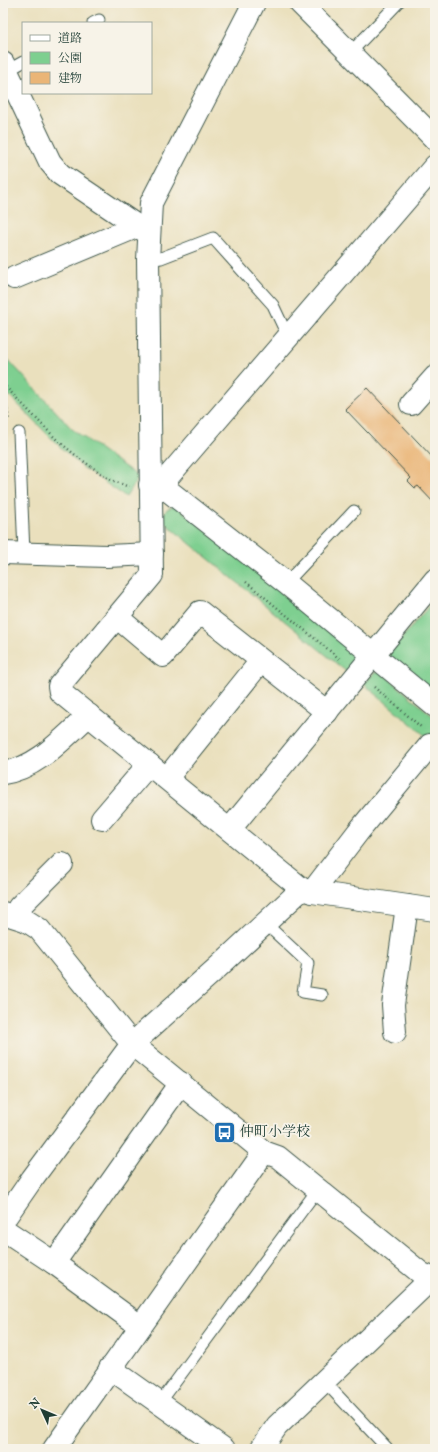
<svg xmlns="http://www.w3.org/2000/svg" width="438" height="1452" font-family="'IM FELL English','Noto Serif JP',serif">
<style>
.green{fill:#7ecf90;stroke:#4e8662}
.building{fill:#eab577}
.lines{fill:none;stroke-linecap:round;stroke-linejoin:round}
.lane-casing{stroke:#3d5549;stroke-width:13}
.street-casing{stroke:#3d5549;stroke-width:24}
.path{stroke:#3d5549;stroke-width:2.5;stroke-dasharray:1 3;stroke-linecap:butt}
.lane{stroke:#fff;stroke-width:11}
.street{stroke:#fff;stroke-width:22}
.labels{text-anchor:middle;dominant-baseline:central;stroke-width:3.5;stroke-linejoin:round;paint-order:stroke}
.poi-label{font-size:14px;fill:#1f3d34;stroke:#f7f3e8;text-anchor:start}
</style>
<rect width="100%" height="100%" fill="#f7f3e8"/>
<filter id="ink" filterUnits="userSpaceOnUse"><feTurbulence type="fractalNoise" baseFrequency=".025" numOctaves="2"/><feDisplacementMap in="SourceGraphic" scale="8" xChannelSelector="R" yChannelSelector="G"/><feConvolveMatrix kernelMatrix="1 2 1 2 8 2 1 2 1" color-interpolation-filters="sRGB"/></filter>
<filter id="wash" filterUnits="userSpaceOnUse"><feTurbulence type="fractalNoise" baseFrequency=".012" numOctaves="4" result="noise"/><feDisplacementMap in="SourceGraphic" scale="16" xChannelSelector="R" yChannelSelector="G"/><feGaussianBlur stdDeviation="0.9" result="paint"/><feColorMatrix in="noise" values="0 0 0 0 0 0 0 0 0 0 0 0 0 0 0 0 0 1.4 0 .05"/><feComposite in="paint" operator="in"/></filter>
<g filter="url(#wash)">
<rect width="100%" height="100%" fill="#eae0bd"/>
<g class="green">
<polygon points="3,354 72,429 139,477 126,497 81,466 56,443 3,389"/>
<polygon points="175,505 358,656 348,673 160,519 167,509"/>
<polygon points="435,599 435,695 390,658 390,652"/>
<polygon points="381,672 435,718 435,744 364,684 374,673"/>
</g>
<g id="blocks">
<polygon class="building" points="367,388 435,460 435,504 418,486 415,488 408,481 411,478 345,409"/>
</g>
</g>
<g filter="url(#ink)">
<use href="#blocks" fill-opacity="0" stroke="#3d5549" stroke-width="1"/>
<g class="lines">
<defs>
<g id="lane">
<polyline points="93,23 99,20"/>
<polyline points="351,52 398,3"/>
<polyline points="7,71 23,62"/>
<polyline points="148,260 161,258 213,238 273,305 288,337"/>
<polyline points="19,433 24,553"/>
<polyline points="286,583 354,511"/>
<polyline points="266,924 308,963 303,992 322,995"/>
<polyline points="324,1381 387,1448"/>
<polyline points="159,1404 318,1189"/>
</g>
<g id="street">
<polyline points="254,3 151,203 148,260 152,575 59,686 60,692 302,889 312,892 435,910"/>
<polyline points="300,3 435,139"/>
<polyline points="3,63 50,162 60,174 149,234"/>
<polyline points="14,278 136,227"/>
<polyline points="411,404 435,377"/>
<polyline points="150,485 161,485 286,583 435,706"/>
<polyline points="161,485 435,166"/>
<polyline points="3,553 107,556 152,554"/>
<polyline points="118,618 163,656 200,612 327,712"/>
<path d="M3 773C38 768 63 738 89 715"/>
<polyline points="167,778 261,661"/>
<polyline points="102,819 149,764"/>
<polyline points="230,829 435,580"/>
<polyline points="312,892 358,832 430,745"/>
<polyline points="3,913 25,920 39,929 132,1044 264,1152 278,1157 422,1274 435,1279"/>
<polyline points="15,916 19,907 62,864"/>
<polyline points="395,1032 393,1005 407,906"/>
<polyline points="3,1221 32,1179 132,1044 217,968 302,889"/>
<polyline points="3,1229 54,1263 140,1326"/>
<polyline points="54,1263 181,1083"/>
<polyline points="110,1368 224,1449"/>
<polyline points="54,1449 264,1152"/>
<polyline points="261,1449 277,1426 431,1279"/>
</g>
</defs>
<use href="#lane" class="lane-casing"/>
<use href="#street" class="street-casing"/>
<g class="path">
<polyline points="3,384 57,440 79,458 109,479 129,487"/>
<polyline points="4,386 9,421"/>
<polyline points="246,582 341,660"/>
<polyline points="374,687 421,727"/>
</g>
<use href="#lane" class="lane"/>
<use href="#street" class="street"/>
</g>
</g>
<defs>
<symbol id="bus-square" viewBox="-11 -11 22 22"><rect x="-9" y="-9" width="18" height="18" rx="4" fill="#1f6fb2" stroke="#f7f3e8"/><path d="M-5-6H5V4H4V6H2V4H-2V6H-4V4H-5ZM-3.5-4V0h7V-4ZM-3.5 1.2v1.5H-2V1.2ZM2 1.2v1.5H3.5V1.2Z" fill="#fff"/></symbol>
</defs>
<g fill-rule="evenodd">
<use href="#bus-square" x="212" y="1120" width="25" height="25"/>
</g>
<g class="labels">
<g class="poi-label">
<text x="240" y="1132">仲町小学校</text>
</g>
</g>
<rect width="438" height="1452" fill="none" stroke="#f7f3e8" stroke-width="16"/>
<rect x="22" y="22" width="130" height="72" fill="#f7f3e8" stroke="#a1aaa0"/>
<rect x="30" y="35" width="20" height="6" fill="#ffffff" stroke="#a1aaa0"/>
<text x="58" y="42" font-size="12" fill="#1f3d34">道路</text>
<rect x="30" y="52" width="20" height="12" fill="#7ecf90" stroke="#a1aaa0"/>
<text x="58" y="62" font-size="12" fill="#1f3d34">公園</text>
<rect x="30" y="72" width="20" height="12" fill="#eab577" stroke="#a1aaa0"/>
<text x="58" y="82" font-size="12" fill="#1f3d34">建物</text>
<g transform="translate(42 1410) rotate(314)" stroke="#f7f3e8" stroke-width="3" paint-order="stroke">
<path d="M0-3L7 15L0 10L-7 15Z" fill="#1f3d34"/>
<text y="-6" font-size="11" font-weight="bold" text-anchor="middle" fill="#1f3d34">N</text>
</g>
</svg>
